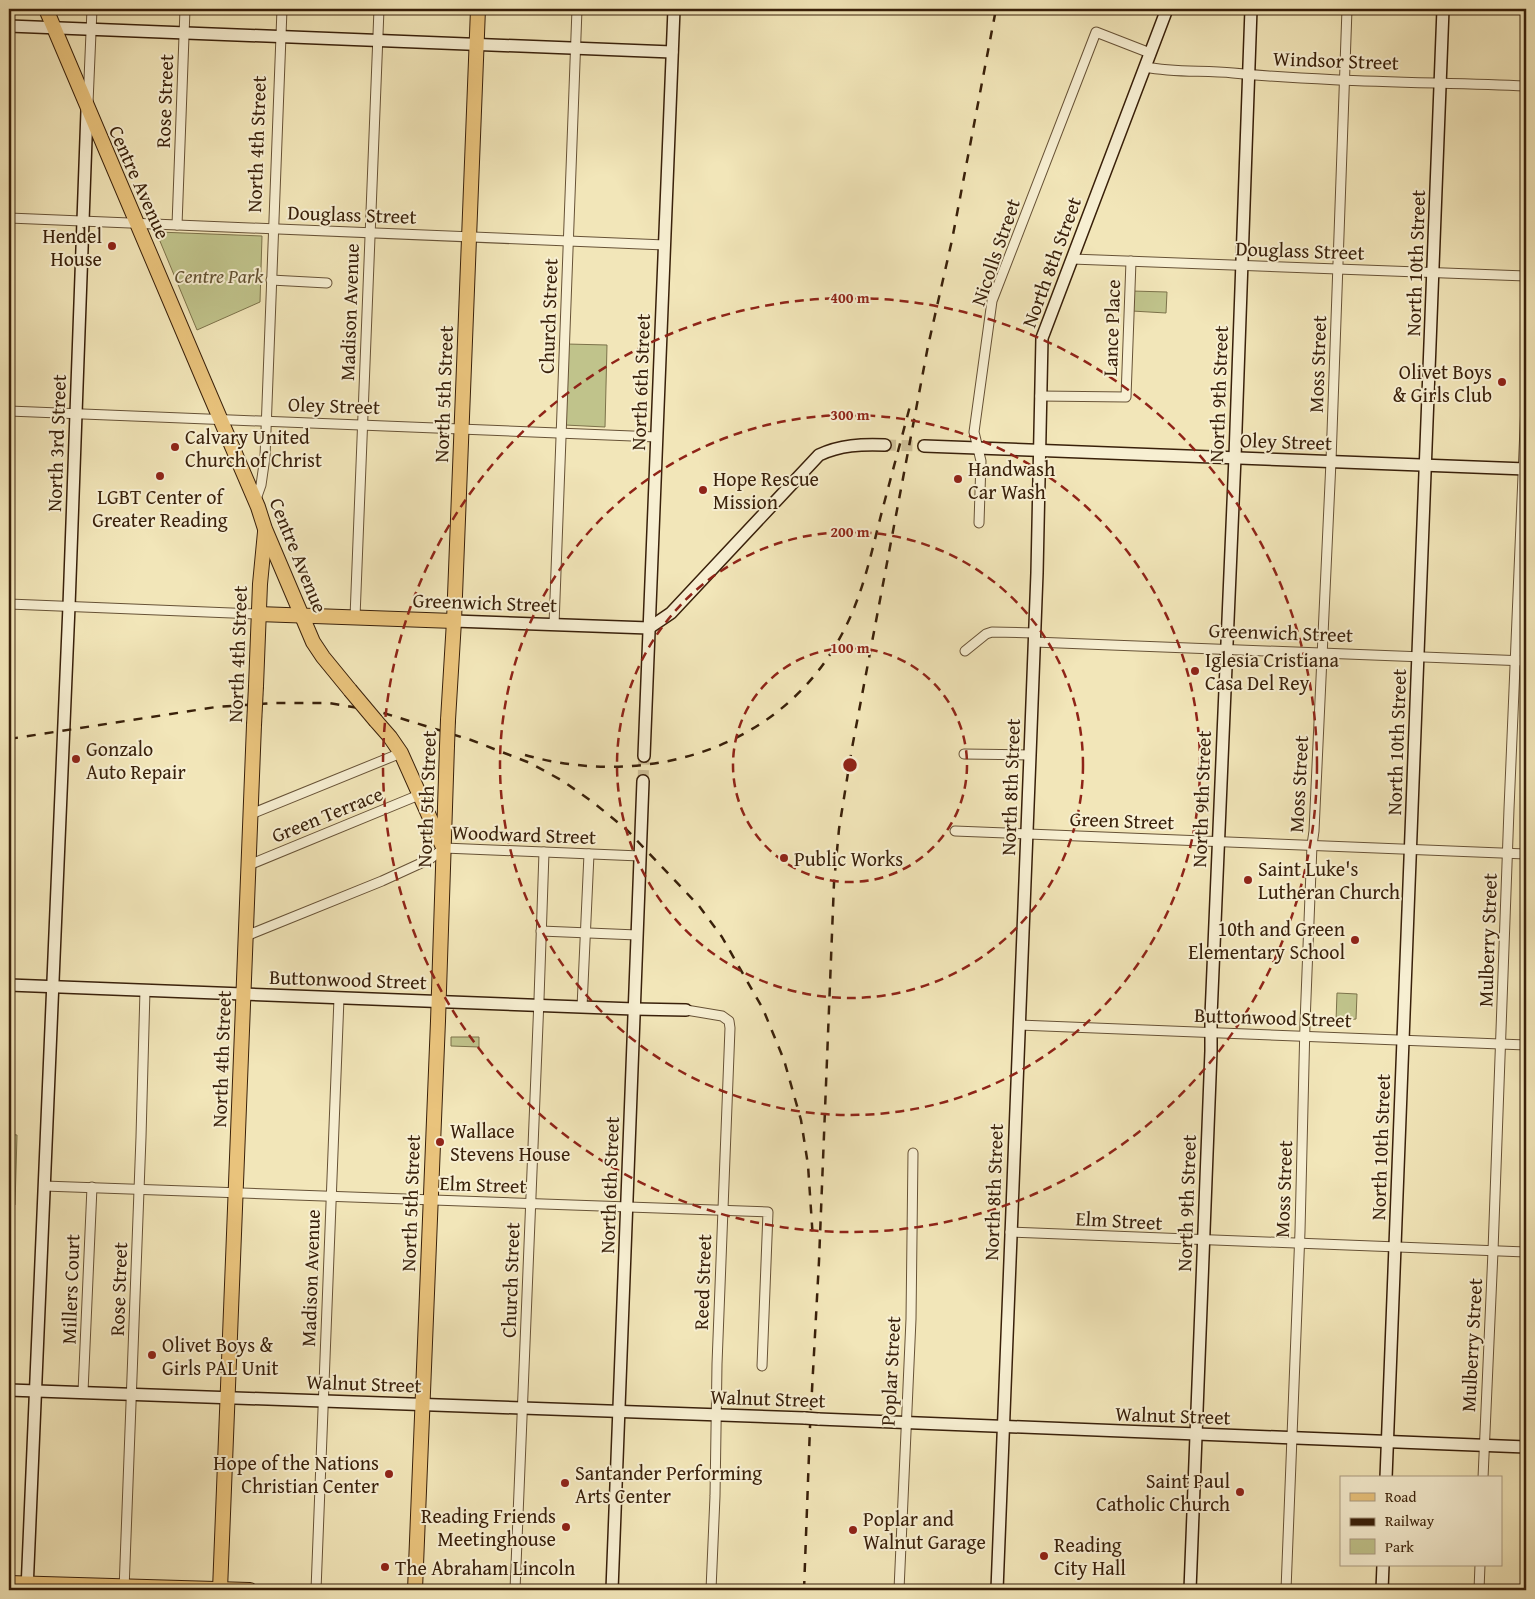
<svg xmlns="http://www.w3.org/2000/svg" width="1535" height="1599" font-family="'Gentium Book Plus',serif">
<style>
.green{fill:#c0c38b;stroke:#7c724a}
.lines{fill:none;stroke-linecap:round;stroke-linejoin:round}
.secondary-tunnel{stroke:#cdbe96;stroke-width:11;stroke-dasharray:11 5.5;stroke-linecap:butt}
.street-casing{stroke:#675236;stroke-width:11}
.secondary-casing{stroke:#39200a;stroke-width:14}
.primary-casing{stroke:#39200a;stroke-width:16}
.street{stroke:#f7efd2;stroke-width:9}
.secondary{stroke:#f7efd2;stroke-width:11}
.primary{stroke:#e9c37c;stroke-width:14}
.rail{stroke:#39200a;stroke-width:2.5;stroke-dasharray:9 9;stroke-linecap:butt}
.secondary-bridge-casing{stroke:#39200a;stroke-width:14;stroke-linecap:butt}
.primary-bridge-casing{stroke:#39200a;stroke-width:16;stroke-linecap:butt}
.secondary-bridge{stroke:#f7efd2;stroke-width:11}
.primary-bridge{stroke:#e9c37c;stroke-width:14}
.ring{fill:none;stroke:#8f2418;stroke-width:2.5;stroke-dasharray:9 6}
.poi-dot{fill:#8f2418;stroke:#f7efd2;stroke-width:2}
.labels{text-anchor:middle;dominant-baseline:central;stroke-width:4;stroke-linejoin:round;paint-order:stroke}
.street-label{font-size:20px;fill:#39200a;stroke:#f7efd2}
.poi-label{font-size:20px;fill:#39200a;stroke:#f7efd2;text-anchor:start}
.park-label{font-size:20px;font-style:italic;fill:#625131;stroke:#f7efd2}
.centre{fill:#8f2418;stroke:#f7efd2;stroke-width:2.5}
.ring-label{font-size:15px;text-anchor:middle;font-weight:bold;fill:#8f2418;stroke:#f7efd2;stroke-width:4;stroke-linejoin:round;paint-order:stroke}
</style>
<rect width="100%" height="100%" fill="#f2e6b9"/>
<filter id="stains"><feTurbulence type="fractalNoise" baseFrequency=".004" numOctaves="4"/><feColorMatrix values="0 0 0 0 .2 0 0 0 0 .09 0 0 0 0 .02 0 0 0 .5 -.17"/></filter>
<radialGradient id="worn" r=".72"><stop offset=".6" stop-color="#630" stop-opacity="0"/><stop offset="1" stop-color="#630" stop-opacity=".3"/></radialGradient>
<g class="green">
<polygon points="158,232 262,236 260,302 197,330 157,234"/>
<polygon points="1132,291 1167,292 1166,313 1132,311"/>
<polygon points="567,344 607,345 605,427 565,425"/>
<polygon points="1337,993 1357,994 1356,1019 1336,1021"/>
<polygon points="451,1037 479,1037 479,1047 451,1046"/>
<polygon points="9,1134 17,1135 15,1205 9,1204"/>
</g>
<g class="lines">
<g class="secondary-tunnel">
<polyline points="885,445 924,446"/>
<polyline points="643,781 644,756"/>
</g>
<defs>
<g id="street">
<path d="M1146 67C1174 73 1204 70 1233 73 1330 82 1429 82 1526 86"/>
<polyline points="88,103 92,9"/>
<polyline points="9,218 665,245"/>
<polyline points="177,225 185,9"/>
<polyline points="1072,259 1526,276"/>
<polyline points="271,280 327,283"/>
<polyline points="1040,396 1126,397 1131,261"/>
<polyline points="9,411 657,437"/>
<polyline points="255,502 261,485 265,457 282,9"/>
<polyline points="979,523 981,461 974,432 992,301 1096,32 1150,53"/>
<polyline points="9,604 258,614"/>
<polyline points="355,617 379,9"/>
<polyline points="554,625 577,9"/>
<polyline points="1034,642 1526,661"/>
<polyline points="965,651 986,634 992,632 1034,633"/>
<polyline points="964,754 1030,755"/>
<polyline points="251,814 401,753"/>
<polyline points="955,831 1526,854"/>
<polyline points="249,865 419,795"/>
<polyline points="541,931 637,935"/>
<polyline points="246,936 382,881 430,859 444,848 640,856"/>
<polyline points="582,1007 589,854"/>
<polyline points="686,1010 722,1016 729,1021 730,1028 717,1364 715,1496 711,1590"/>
<polyline points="1019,1025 1526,1045"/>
<polyline points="44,1186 768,1212 762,1366"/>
<polyline points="1010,1232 1526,1252"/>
<polyline points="83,1392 92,1187"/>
<polyline points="1483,1478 1493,1251 1509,809 1526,404"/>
<polyline points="124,1590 141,1137 145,990"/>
<polyline points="316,1590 339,998"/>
<polyline points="515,1590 539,999 544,852"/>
<polyline points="899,1590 911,1319 913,1153"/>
<polyline points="1286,1590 1300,1231 1305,1023 1312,845 1314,831 1331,461 1347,9"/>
<polyline points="1479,1590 1480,1565"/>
</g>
<g id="secondary">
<polyline points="9,26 672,52"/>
<polyline points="924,446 1526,469"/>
<path d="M454 621 649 628 671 613 819 455C840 445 862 444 885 445"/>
<polyline points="644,756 674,9"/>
<polyline points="9,985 634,1009 686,1010"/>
<polyline points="9,1390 805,1418"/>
<polyline points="818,1419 1526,1447"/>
<polyline points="1386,1478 1443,9"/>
<polyline points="27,1590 69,606 87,111"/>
<polyline points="612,1590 643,781"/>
<polyline points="997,1590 1030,755 1037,573 1042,338 1167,9"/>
<polyline points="1190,1590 1211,1051 1211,1016 1235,457 1251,9"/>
<polyline points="1382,1590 1383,1565"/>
</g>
<g id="primary">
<path d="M46 9C115 175 187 341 258 507L265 529 313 642 323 657 350 690"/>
<polyline points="258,614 454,621"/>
<polyline points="256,686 260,584 265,532"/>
<polyline points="448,720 454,621 478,9"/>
<polyline points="376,721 390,737 401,753 442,845"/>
<polyline points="9,1583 250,1590"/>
<polyline points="220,1590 254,725"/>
<polyline points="415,1590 438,1021 447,746"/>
</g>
</defs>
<use href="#street" class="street-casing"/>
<use href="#secondary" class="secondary-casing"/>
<use href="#primary" class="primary-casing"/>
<use href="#street" class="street"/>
<use href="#secondary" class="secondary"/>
<use href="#primary" class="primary"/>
<g class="rail">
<polyline points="9,739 216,707 273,703 329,703 377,711 471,740 530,763 563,781 594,803 627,830 699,906 722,937 763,1009 784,1060 801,1120 808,1165 813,1240"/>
<path d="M525 755C650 790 789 747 847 624 863 591 871 555 880 519 890 480 901 441 911 402"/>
<polyline points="804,1590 810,1427 819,1261 834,883 839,829 852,748 928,346 952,240 996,9"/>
</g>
<defs>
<polyline id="secondary-bridge" points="805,1418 818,1419"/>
<g id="primary-bridge">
<polyline points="350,690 376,721"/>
<polyline points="254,725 256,686"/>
<polyline points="447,746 448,720"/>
</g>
</defs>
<use href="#secondary-bridge" class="secondary-bridge-casing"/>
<use href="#primary-bridge" class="primary-bridge-casing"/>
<use href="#secondary-bridge" class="secondary-bridge"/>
<use href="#primary-bridge" class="primary-bridge"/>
</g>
<g class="ring">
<circle cx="850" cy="765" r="117"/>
<circle cx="850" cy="765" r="233"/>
<circle cx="850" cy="765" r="350"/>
<circle cx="850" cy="765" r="467"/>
</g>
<g class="poi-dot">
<circle cx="112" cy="246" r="5"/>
<circle cx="1502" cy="382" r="5"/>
<circle cx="175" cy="447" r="5"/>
<circle cx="160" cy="476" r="5"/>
<circle cx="958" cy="479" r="5"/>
<circle cx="703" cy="490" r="5"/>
<circle cx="1195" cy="671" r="5"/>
<circle cx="76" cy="759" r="5"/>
<circle cx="784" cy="858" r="5"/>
<circle cx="1248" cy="880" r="5"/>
<circle cx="1355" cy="940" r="5"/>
<circle cx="440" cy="1142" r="5"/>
<circle cx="152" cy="1355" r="5"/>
<circle cx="389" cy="1474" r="5"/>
<circle cx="565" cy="1483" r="5"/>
<circle cx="1240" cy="1492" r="5"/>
<circle cx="566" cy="1527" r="5"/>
<circle cx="853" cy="1530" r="5"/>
<circle cx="1044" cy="1556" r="5"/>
<circle cx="385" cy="1567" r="5"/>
</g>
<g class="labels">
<g class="street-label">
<text transform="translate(1336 60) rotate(2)">Windsor Street</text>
<text transform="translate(164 101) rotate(-88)">Rose Street</text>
<text transform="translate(256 144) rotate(-88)">North 4th Street</text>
<text transform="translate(140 182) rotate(66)">Centre Avenue</text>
<text transform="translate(352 214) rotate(2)">Douglass Street</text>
<text transform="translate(1300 250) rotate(2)">Douglass Street</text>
<text transform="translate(995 252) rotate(-71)">Nicolls Street</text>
<text transform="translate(1051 262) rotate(-70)">North 8th Street</text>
<text transform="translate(1415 263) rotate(-88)">North 10th Street</text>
<text transform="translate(349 312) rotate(-88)">Madison Avenue</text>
<text transform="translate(548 316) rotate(-88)">Church Street</text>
<text transform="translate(1111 328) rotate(-88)">Lance Place</text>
<text transform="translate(1317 364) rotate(-88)">Moss Street</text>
<text transform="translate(640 382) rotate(-88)">North 6th Street</text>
<text transform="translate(443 394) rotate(-88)">North 5th Street</text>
<text transform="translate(1218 394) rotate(-88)">North 9th Street</text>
<text transform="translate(334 405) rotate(2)">Oley Street</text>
<text transform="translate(1286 441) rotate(2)">Oley Street</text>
<text transform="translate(56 443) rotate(-88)">North 3rd Street</text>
<text transform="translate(299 555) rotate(68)">Centre Avenue</text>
<text transform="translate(485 602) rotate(2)">Greenwich Street</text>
<text transform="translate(1281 632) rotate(2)">Greenwich Street</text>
<text transform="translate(237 654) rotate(-88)">North 4th Street</text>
<text transform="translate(1396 742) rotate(-88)">North 10th Street</text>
<text transform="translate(1298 784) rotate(-87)">Moss Street</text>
<text transform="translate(1010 787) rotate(-88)">North 8th Street</text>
<text transform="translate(426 799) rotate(-88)">North 5th Street</text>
<text transform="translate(1201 799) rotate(-88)">North 9th Street</text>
<text transform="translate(327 814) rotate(-22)">Green Terrace</text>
<text transform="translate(1122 820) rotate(2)">Green Street</text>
<text transform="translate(524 834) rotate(2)">Woodward Street</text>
<text transform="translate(1487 940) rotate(-88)">Mulberry Street</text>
<text transform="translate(348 979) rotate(2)">Buttonwood Street</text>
<text transform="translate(1273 1017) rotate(2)">Buttonwood Street</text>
<text transform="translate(221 1059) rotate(-88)">North 4th Street</text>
<text transform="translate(1380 1147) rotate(-88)">North 10th Street</text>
<text transform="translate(483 1184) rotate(2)">Elm Street</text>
<text transform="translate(609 1185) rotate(-88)">North 6th Street</text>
<text transform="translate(1283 1189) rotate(-88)">Moss Street</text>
<text transform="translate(993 1192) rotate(-88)">North 8th Street</text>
<text transform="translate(410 1203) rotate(-88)">North 5th Street</text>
<text transform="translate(1186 1203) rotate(-88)">North 9th Street</text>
<text transform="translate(1119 1220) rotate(3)">Elm Street</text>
<text transform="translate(310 1278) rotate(-88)">Madison Avenue</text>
<text transform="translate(510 1280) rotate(-88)">Church Street</text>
<text transform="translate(702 1282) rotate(-88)">Reed Street</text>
<text transform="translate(70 1289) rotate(-88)">Millers Court</text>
<text transform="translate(118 1289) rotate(-88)">Rose Street</text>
<text transform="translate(1471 1345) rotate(-87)">Mulberry Street</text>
<text transform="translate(890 1371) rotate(-87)">Poplar Street</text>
<text transform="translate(364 1383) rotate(2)">Walnut Street</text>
<text transform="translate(768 1398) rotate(2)">Walnut Street</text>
<text transform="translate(1173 1415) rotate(2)">Walnut Street</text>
</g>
<g class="poi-label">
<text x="102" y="235" text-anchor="end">Hendel<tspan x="102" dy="23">House</tspan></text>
<text x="1492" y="371" text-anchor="end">Olivet Boys<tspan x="1492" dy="23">&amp; Girls Club</tspan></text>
<text x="185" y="436">Calvary United<tspan x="185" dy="23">Church of Christ</tspan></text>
<text x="968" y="468">Handwash<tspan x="968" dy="23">Car Wash</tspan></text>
<text x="713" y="478">Hope Rescue<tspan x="713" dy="23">Mission</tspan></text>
<text x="160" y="496" text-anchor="middle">LGBT Center of<tspan x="160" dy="23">Greater Reading</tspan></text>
<text x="1205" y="659">Iglesia Cristiana<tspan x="1205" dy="23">Casa Del Rey</tspan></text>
<text x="86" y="748">Gonzalo<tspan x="86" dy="23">Auto Repair</tspan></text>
<text x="794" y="858">Public Works</text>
<text x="1258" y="868">Saint Luke's<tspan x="1258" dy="23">Lutheran Church</tspan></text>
<text x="1345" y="928" text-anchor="end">10th and Green<tspan x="1345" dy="23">Elementary School</tspan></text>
<text x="450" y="1130">Wallace<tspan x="450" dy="23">Stevens House</tspan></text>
<text x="162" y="1344">Olivet Boys &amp;<tspan x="162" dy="23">Girls PAL Unit</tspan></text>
<text x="379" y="1462" text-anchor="end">Hope of the Nations<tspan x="379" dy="23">Christian Center</tspan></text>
<text x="575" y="1472">Santander Performing<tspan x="575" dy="23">Arts Center</tspan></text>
<text x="1230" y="1480" text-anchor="end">Saint Paul<tspan x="1230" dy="23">Catholic Church</tspan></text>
<text x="556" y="1515" text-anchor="end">Reading Friends<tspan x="556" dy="23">Meetinghouse</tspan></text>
<text x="863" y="1518">Poplar and<tspan x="863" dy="23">Walnut Garage</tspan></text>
<text x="1054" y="1544">Reading<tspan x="1054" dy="23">City Hall</tspan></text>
<text x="395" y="1567">The Abraham Lincoln</text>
</g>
<g class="park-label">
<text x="219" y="275">Centre Park</text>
</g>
</g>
<circle cx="850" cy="765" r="8" class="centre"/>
<g class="ring-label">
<text x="850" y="303">400 m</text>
<text x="850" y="420">300 m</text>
<text x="850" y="537">200 m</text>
<text x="850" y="653">100 m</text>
</g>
<rect width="1535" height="1599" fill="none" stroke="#f2e6b9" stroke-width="30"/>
<rect x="10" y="10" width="1515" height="1579" fill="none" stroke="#39200a" stroke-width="2.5"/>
<rect x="15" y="15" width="1505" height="1569" fill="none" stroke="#39200a"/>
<rect x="1340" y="1476" width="162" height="90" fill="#f7efd2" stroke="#ab9c82"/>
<rect x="1350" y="1493" width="25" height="8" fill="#e9c37c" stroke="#ab9c82"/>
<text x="1385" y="1502" font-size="15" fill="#39200a">Road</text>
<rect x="1350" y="1518" width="25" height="8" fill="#39200a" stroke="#ab9c82"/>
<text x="1385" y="1526" font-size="15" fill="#39200a">Railway</text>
<rect x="1350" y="1539" width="25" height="15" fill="#c0c38b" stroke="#ab9c82"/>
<text x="1385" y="1552" font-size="15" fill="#39200a">Park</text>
<rect width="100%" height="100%" filter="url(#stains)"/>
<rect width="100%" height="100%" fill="url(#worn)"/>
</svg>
